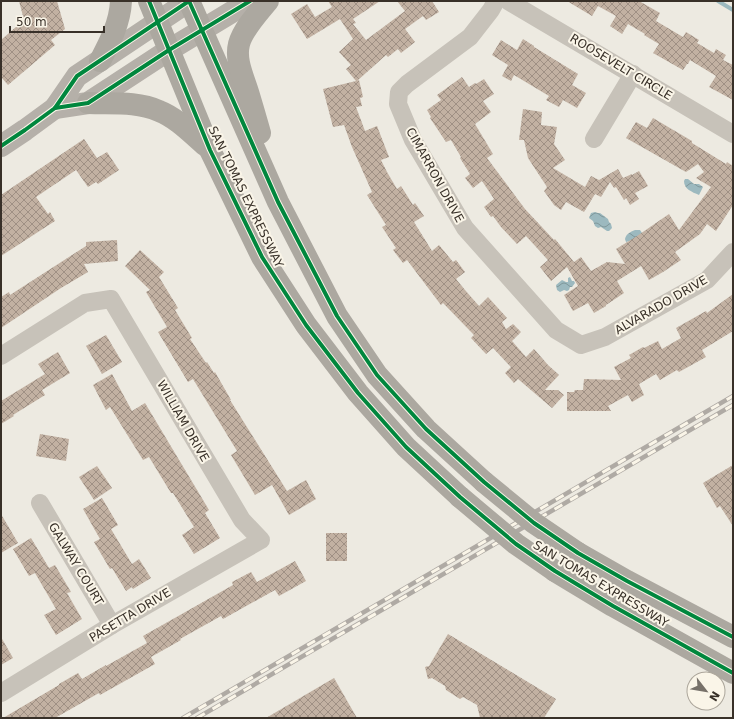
<svg xmlns="http://www.w3.org/2000/svg" width="734" height="719" font-family="'DejaVu Sans',sans-serif">
<style>
.water{fill:url(#water-waves)}
.lines{fill:none;stroke-linecap:round;stroke-linejoin:round}
.stream{stroke:#9cb9bf;stroke-width:4}
.building{fill:url(#building-cross-hatch)}
.minor{stroke:#c7c2b9;stroke-width:18}
.major{stroke:#b5b0a9;stroke-width:22}
.highway{stroke:#aca8a0;stroke-width:22}
.rail-casing{stroke:#afaaa4;stroke-width:4.5}
.rail{stroke:#faf5e8;stroke-width:3;stroke-dasharray:9;stroke-linecap:butt}
.highway-bridge{stroke:#aca8a0;stroke-width:22}
.cycleway-casing{stroke:#faf5e8;stroke-width:6}
.cycleway{stroke:#00873e;stroke-width:4}
.labels{text-anchor:middle;dominant-baseline:central;stroke-width:4;stroke-linejoin:round;paint-order:stroke}
.street-label{font-size:12px;fill:#383028;stroke:#faf5e8}
</style>
<defs>
<pattern id="water-waves" width="16" height="10" patternUnits="userSpaceOnUse"><rect width="16" height="10" fill="#9cb9bf"/><path d="M0 5q4-4 8 0t8 0" fill="none" stroke="#80979b"/></pattern>
<pattern id="building-cross-hatch" width="8" height="8" patternUnits="userSpaceOnUse"><rect width="8" height="8" fill="#c2b1a2"/><path d="M0 0l8 8M0 8l8-8" fill="none" stroke="#9f9084"/></pattern>
</defs>
<rect width="100%" height="100%" fill="#edeae1"/>
<g class="water">
<path d="M685 179H688L694 184H699L703 187 699 195C692 192 684 189 684 181Z"/>
<polygon points="595,212 598,213 600,213 608,219 609,222 611,224 612,228 609,231 607,231 601,227 598,228 595,226 593,221 589,218 591,213"/>
<path d="M635 230H640L642 233 633 240 626 242 625 239C626 234 630 232 635 230Z"/>
<polygon points="570,277 572,281 574,281 575,283 572,287 570,287 569,290 567,291 564,290 560,292 557,290 556,285 562,280 566,282 568,282 568,278"/>
</g>
<g class="lines">
<polyline class="stream" points="718,1 733,10"/>
</g>
<g class="building">
<polygon points="19,1 57,1 65,29 51,40 55,45 8,85 1,77 1,40 24,20"/>
<polygon points="328,1 380,1 353,19 356,23 353,24 366,40 405,11 397,1 432,1 439,12 426,20 423,16 405,29 415,42 401,53 398,49 388,57 386,55 357,81 359,80 363,97 360,98 362,106 356,107 365,131 377,126 389,157 381,160 387,172 397,189 401,186 413,205 415,203 424,216 414,222 432,251 439,245 453,262 456,260 465,272 456,279 465,290 479,306 488,297 507,318 502,322 506,329 513,324 521,332 512,341 526,357 534,349 548,365 559,375 545,390 558,390 564,395 552,408 518,379 514,383 505,373 511,367 493,348 486,354 471,338 474,335 443,303 441,305 407,260 403,263 393,250 396,248 382,227 386,225 367,195 372,192 352,147 344,125 333,127 323,89 356,81 346,69 351,65 339,52 353,39 340,19 307,39 291,14 307,4 315,17 332,7"/>
<polygon points="567,1 639,1 660,13 656,21 683,37 686,32 699,40 697,43 714,53 716,49 726,55 723,60 733,65 733,100 709,87 716,76 690,60 688,64 687,64 683,70 653,53 659,44 644,35 645,34 628,24 622,34 610,26 616,16 598,6 592,16"/>
<polygon points="523,39 534,46 534,47 578,74 572,85 586,93 577,108 563,100 559,107 546,100 549,96 514,75 511,81 502,76 508,65 492,55 501,40 517,50"/>
<polygon points="462,77 469,87 475,83 476,84 484,79 494,94 483,101 491,112 475,124 493,154 487,158 525,209 554,240 555,239 574,262 581,257 591,271 607,262 625,264 616,249 637,236 669,214 679,230 711,187 696,178 704,172 698,164 686,172 626,138 636,122 647,128 653,118 692,141 692,143 726,164 727,162 733,166 733,205 716,231 707,224 700,234 675,252 681,260 663,272 649,280 641,266 617,281 624,293 606,305 606,306 594,313 588,303 573,311 564,295 578,286 567,267 551,281 540,267 548,260 526,236 517,244 501,227 493,216 491,217 484,207 494,199 482,181 473,188 465,178 470,174 460,158 461,157 451,140 446,142 430,118 431,117 427,110 441,100 437,95"/>
<polygon points="523,109 542,112 541,125 557,127 554,144 565,160 553,168 585,187 591,176 599,180 618,169 623,178 632,174 632,175 639,171 648,186 635,193 639,199 630,205 626,198 624,200 616,187 614,188 610,182 601,197 595,194 584,212 566,202 561,210 554,205 544,191 547,187 528,158 524,140 519,140"/>
<polygon points="84,139 97,158 107,152 119,170 98,184 96,182 88,187 76,170 36,197 48,214 50,212 55,221 1,256 1,195"/>
<polygon points="117,240 118,261 84,264 88,272 61,288 1,328 1,297 9,292 10,295 86,246 86,242"/>
<polygon points="140,250 164,272 159,277 178,308 175,310 192,338 190,339 206,363 207,362 214,373 215,372 231,400 230,400 287,491 306,480 316,499 289,515 272,485 255,495 231,455 237,451 193,379 188,382 158,332 167,327 146,292 150,290 125,266"/>
<polygon points="733,294 733,331 702,350 706,357 679,372 677,370 660,380 656,374 639,384 644,395 632,402 628,395 608,406 611,411 567,411 567,392 574,392 575,390 583,390 584,379 621,380 614,367 631,358 629,355 643,347 644,348 658,341 662,349 681,338 676,328 706,311 707,313"/>
<polygon points="106,335 122,362 102,374 86,346"/>
<polygon points="58,352 70,373 42,390 45,395 13,415 14,416 1,424 1,401 45,374 38,364"/>
<polygon points="112,374 132,411 145,403 209,510 205,513 220,538 194,554 182,535 194,527 173,493 171,493 149,457 143,460 110,407 106,410 93,385"/>
<polygon points="40,434 69,439 66,461 36,456"/>
<polygon points="733,465 733,526 720,506 717,508 703,483"/>
<polygon points="97,466 112,488 94,500 79,477"/>
<polygon points="102,498 118,525 111,529 132,564 139,559 151,578 133,589 132,587 126,591 112,568 110,569 94,542 100,539 83,509"/>
<polygon points="1,514 18,543 1,553"/>
<rect x="326" y="533" width="21" height="28"/>
<polygon points="31,538 49,568 55,565 71,592 67,593 82,619 56,635 44,615 56,609 35,573 29,576 13,549"/>
<polygon points="295,561 306,581 279,596 275,590 223,619 221,616 180,639 181,640 151,657 155,664 100,695 99,693 55,718 3,718 59,685 59,684 78,673 82,679 106,665 106,666 147,643 143,636 233,585 232,582 251,572 257,582"/>
<polygon points="448,634 556,699 544,718 480,718 477,705 463,697 460,699 446,690 445,686 432,678 428,679 425,667 429,666"/>
<polygon points="1,637 13,658 1,665"/>
<polygon points="334,678 357,718 266,718"/>
</g>
<g class="lines">
<g class="minor">
<polyline points="496,1 491,10 470,37 407,84 399,92 398,104 413,140 465,228 556,330 581,345 605,337 707,280 733,252"/>
<polyline points="508,1 733,134"/>
<polyline points="594,139 633,74"/>
<polyline points="1,356 85,303 111,299 242,520 261,540 112,625 1,693"/>
<polyline points="40,503 112,625"/>
</g>
<g class="major">
<polyline points="55,108 88,103 169,50 250,1"/>
<polyline points="1,146 25,130 55,108 77,76 189,1"/>
</g>
<g class="highway">
<polyline points="149,1 210,150 262,257 306,325 358,393 406,447 460,497"/>
<polyline points="189,1 278,202 337,316 377,375 426,429 484,482"/>
<path d="M100 61C110 42 120 23 121 1"/>
<path d="M88 103C111 104 137 101 159 111 177 118 192 134 206 146"/>
<path d="M260 133C256 119 252 105 248 92 243 76 235 60 239 44 243 29 258 13 268 1"/>
<polyline points="578,553 627,581 733,637"/>
<polyline points="555,571 613,606 733,673"/>
</g>
<defs>
<g id="rail">
<polyline points="183,718 733,396"/>
<polyline points="197,718 733,405"/>
</g>
</defs>
<use href="#rail" class="rail-casing"/>
<use href="#rail" class="rail"/>
<g class="highway-bridge">
<polyline points="484,482 534,523 578,553"/>
<polyline points="460,497 516,544 555,571"/>
</g>
<defs>
<g id="cycleway">
<polyline points="149,1 210,150 262,257 306,325 358,393 406,447 460,497 516,544 555,571 613,606 733,673"/>
<polyline points="189,1 278,202 337,316 377,375 426,429 484,482 534,523 578,553 627,581 733,637"/>
<polyline points="55,108 88,103 169,50 250,1"/>
<polyline points="1,146 25,130 55,108 77,76 189,1"/>
</g>
</defs>
<use href="#cycleway" class="cycleway-casing"/>
<use href="#cycleway" class="cycleway"/>
</g>
<g class="labels">
<g class="street-label">
<text transform="translate(621 67) rotate(31)">ROOSEVELT CIRCLE</text>
<text transform="translate(435 175) rotate(61)">CIMARRON DRIVE</text>
<text transform="translate(246 197) rotate(64)">SAN TOMAS EXPRESSWAY</text>
<text transform="translate(661 305) rotate(-30)">ALVARADO DRIVE</text>
<text transform="translate(183 421) rotate(60)">WILLIAM DRIVE</text>
<text transform="translate(76 564) rotate(59)">GALWAY COURT</text>
<text transform="translate(601 584) rotate(31)">SAN TOMAS EXPRESSWAY</text>
<text transform="translate(130 615) rotate(-31)">PASETTA DRIVE</text>
</g>
</g>
<rect width="734" height="719" fill="none" stroke="#383028" stroke-width="4"/>
<g transform="translate(706 691) rotate(121)"><circle r="19" fill="#faf5e8" stroke="#aca69b"/>
<path d="M0-3L7 15L0 10L-7 15Z" fill="#777169"/>
<text y="-6" font-size="11" font-weight="bold" text-anchor="middle" fill="#383028">N</text>
</g>
<path d="M10 26v6h94v-6" fill="none" stroke="#383028" stroke-width="2"/>
<text x="16" y="26" font-size="12" fill="#383028" stroke="#faf5e8" stroke-width="3" paint-order="stroke">50 m</text>
</svg>
